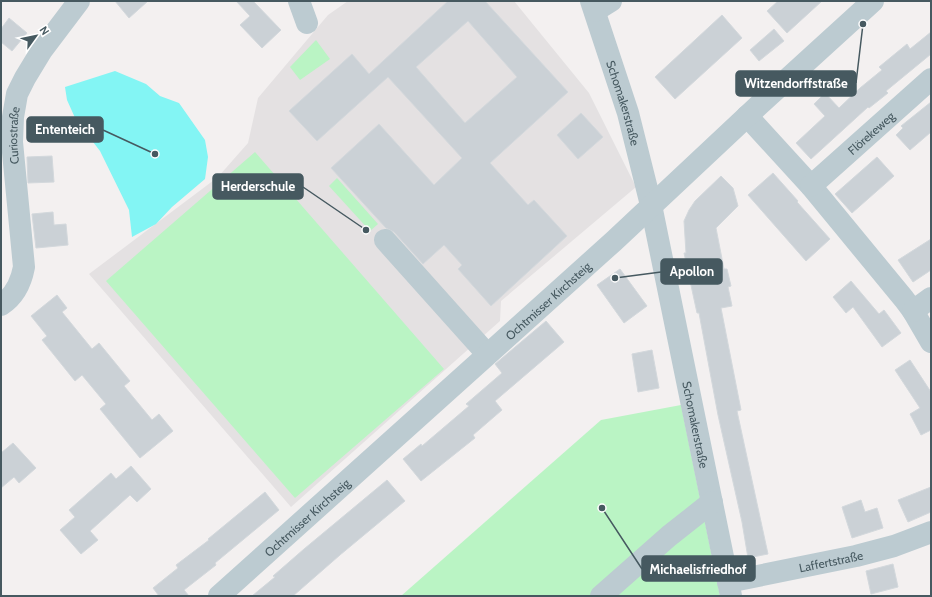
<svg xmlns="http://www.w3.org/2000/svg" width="932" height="597" font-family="Cabin,sans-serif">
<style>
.education{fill:#e4e1e2}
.green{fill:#baf4c4}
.water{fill:#83f5f4}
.building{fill:#cbd1d6;stroke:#d3d8dc;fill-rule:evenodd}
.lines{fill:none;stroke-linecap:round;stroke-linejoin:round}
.minor{stroke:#bccbd1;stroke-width:22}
.labels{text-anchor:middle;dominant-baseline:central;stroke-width:3;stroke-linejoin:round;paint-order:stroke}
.street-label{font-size:12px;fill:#465960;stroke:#fff}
.leader{fill:none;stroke:#465960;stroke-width:1.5}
.callout-dot{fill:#465960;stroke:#fff;stroke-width:1.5}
.callout{fill:#465960;stroke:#465960;stroke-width:1.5}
.callout-label{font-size:13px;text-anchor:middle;font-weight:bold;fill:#fff}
</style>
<rect width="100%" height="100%" fill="#f3f0f0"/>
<polygon class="education" points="348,1 514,1 589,93 636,187 501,301 500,321 291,507 89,274 218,177 248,143 258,98 328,15"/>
<g class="green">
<polygon points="316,40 330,59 300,80 290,67"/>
<polygon points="255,152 444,369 295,498 106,281"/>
<polygon points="337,178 378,224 370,231 329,186"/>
<polygon points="681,405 720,596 401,596 601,420"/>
</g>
<polygon class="water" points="115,71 146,84 160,96 179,103 205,140 208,157 205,179 172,207 156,224 132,237 129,210 100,151 76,120 67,100 65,87"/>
<g class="building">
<polygon points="115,1 148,1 129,18"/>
<polygon points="236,1 253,1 281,30 262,48 240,25 250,16"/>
<path d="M448 1H485L568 92 490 163 528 205 534 200 567 236 491 306 458 269 462 265 444 245 423 264 394 232 386 228 331 168 379 124 434 185 462 158 388 77 317 141 289 111 352 54 369 74ZM468 21 517 77 465 123 416 67Z"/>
<polygon points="778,1 822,1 787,33 767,11"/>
<polygon points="722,15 742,38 675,99 655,77"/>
<polygon points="9,18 27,33 12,51 1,42 1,29"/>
<polygon points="774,29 784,41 759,61 750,50"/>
<polygon points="931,32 931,54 886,91 888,93 869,108 868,107 811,159 796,143 825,116 814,104 825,93 839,108 860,88 882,70 879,67 907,44 910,49"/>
<polygon points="931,102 931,132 910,150 896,135 903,128 901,126"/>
<polygon points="581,113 603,137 578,159 557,135"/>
<polygon points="52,156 54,182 28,183 27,157"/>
<polygon points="877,157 894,176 852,213 835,194"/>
<polygon points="773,173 798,201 797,202 830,239 806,261 748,195"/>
<polygon points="721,176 733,188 738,206 716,228 724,269 727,269 731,286 728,287 732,306 721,308 741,410 737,411 768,554 748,558 742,522 718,415 699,313 697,313 684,253 686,253 684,221 689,210 695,201"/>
<polygon points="53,212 54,225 66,224 68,245 36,248 32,214"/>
<polygon points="931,239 931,270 913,282 898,260"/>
<polygon points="620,269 647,306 624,323 597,285"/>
<polygon points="851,281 879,314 884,310 901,333 882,347 853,307 846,313 833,297"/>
<polygon points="57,295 67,308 62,312 92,349 99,343 130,381 124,386 152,420 159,414 173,431 140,458 100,409 106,404 82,375 75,381 42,340 47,336 31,316"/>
<polygon points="546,321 564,342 495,401 502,410 473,435 475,438 421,481 403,459 421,444 422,446 469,406 466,404 502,373 495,364"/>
<polygon points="652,350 659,388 638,392 632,354"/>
<polygon points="910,360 931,392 931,430 921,435 910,414 920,408 895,370"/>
<polygon points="13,443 36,468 19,483 14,477 1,488 1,453"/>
<polygon points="131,466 151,489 137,502 130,495 90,531 98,540 81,554 60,530 75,517 69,510 111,473 116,479"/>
<polygon points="387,480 405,501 340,555 293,596 252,596 275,577 273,576 304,549"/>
<polygon points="931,487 931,512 908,522 898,500"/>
<polygon points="265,492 279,510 215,563 216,565 184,590 189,596 159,596 153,588 178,568 176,565 209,540 208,539"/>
<polygon points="861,500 865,512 877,508 883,528 852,538 842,507"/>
<polygon points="893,564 898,587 871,594 866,571"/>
</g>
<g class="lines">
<g class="minor">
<polyline points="299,1 307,23"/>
<path id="s1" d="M591 1 628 113 651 205 731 596"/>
<polyline points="595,11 611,1"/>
<polyline points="747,116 811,186 904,299 913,311 931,342"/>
<path id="s2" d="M811 186 931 79"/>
<polyline points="385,240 487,354"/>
<path id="s3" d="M1 305C15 296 21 283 24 267L12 142 13 117 17 94 25 78 42 50 79 1"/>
<polyline points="913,311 931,298"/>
<path id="s4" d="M728 582 856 556 894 546 931 532"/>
<path id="s5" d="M219 596 614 241 759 105 873 1"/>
<polyline points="601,596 669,536 712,502"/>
</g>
</g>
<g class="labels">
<g class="street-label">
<text stroke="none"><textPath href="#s1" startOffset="107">Schomakerstraße</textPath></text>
<text stroke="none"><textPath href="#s2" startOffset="80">Flörekeweg</textPath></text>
<text stroke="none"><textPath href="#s3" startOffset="178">Curiostraße</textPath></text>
<text stroke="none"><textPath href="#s5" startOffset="442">Ochtmisser Kirchsteig</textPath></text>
<text stroke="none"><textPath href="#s1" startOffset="437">Schomakerstraße</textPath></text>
<text stroke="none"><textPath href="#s5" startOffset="118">Ochtmisser Kirchsteig</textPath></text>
<text stroke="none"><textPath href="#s4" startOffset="105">Laffertstraße</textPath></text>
</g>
</g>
<path class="leader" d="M863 24L856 83M155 154L103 130M366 230L303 187M615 278L661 272M602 508L642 569"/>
<g class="callout-dot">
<circle cx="863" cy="24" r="4"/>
<circle cx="155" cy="154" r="4"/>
<circle cx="366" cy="230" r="4"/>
<circle cx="615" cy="278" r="4"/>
<circle cx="602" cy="508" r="4"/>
</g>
<g class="callout">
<rect x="736" y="71" width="120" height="25" rx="4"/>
<rect x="27" y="117" width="76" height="25" rx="4"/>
<rect x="213" y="174" width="90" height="25" rx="4"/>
<rect x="661" y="259" width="61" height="25" rx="4"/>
<rect x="642" y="556" width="113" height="25" rx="4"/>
</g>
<g class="callout-label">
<text x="796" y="88">Witzendorffstraße</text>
<text x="65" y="134">Ententeich</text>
<text x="258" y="191">Herderschule</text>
<text x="692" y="276">Apollon</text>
<text x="698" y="574">Michaelisfriedhof</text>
</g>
<rect width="932" height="597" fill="none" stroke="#465960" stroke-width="4"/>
<g transform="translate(36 36) rotate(57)" stroke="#ffffff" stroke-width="3" paint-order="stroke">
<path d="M0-3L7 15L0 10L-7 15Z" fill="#465960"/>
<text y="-6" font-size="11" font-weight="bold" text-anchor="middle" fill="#465960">N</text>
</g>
</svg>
